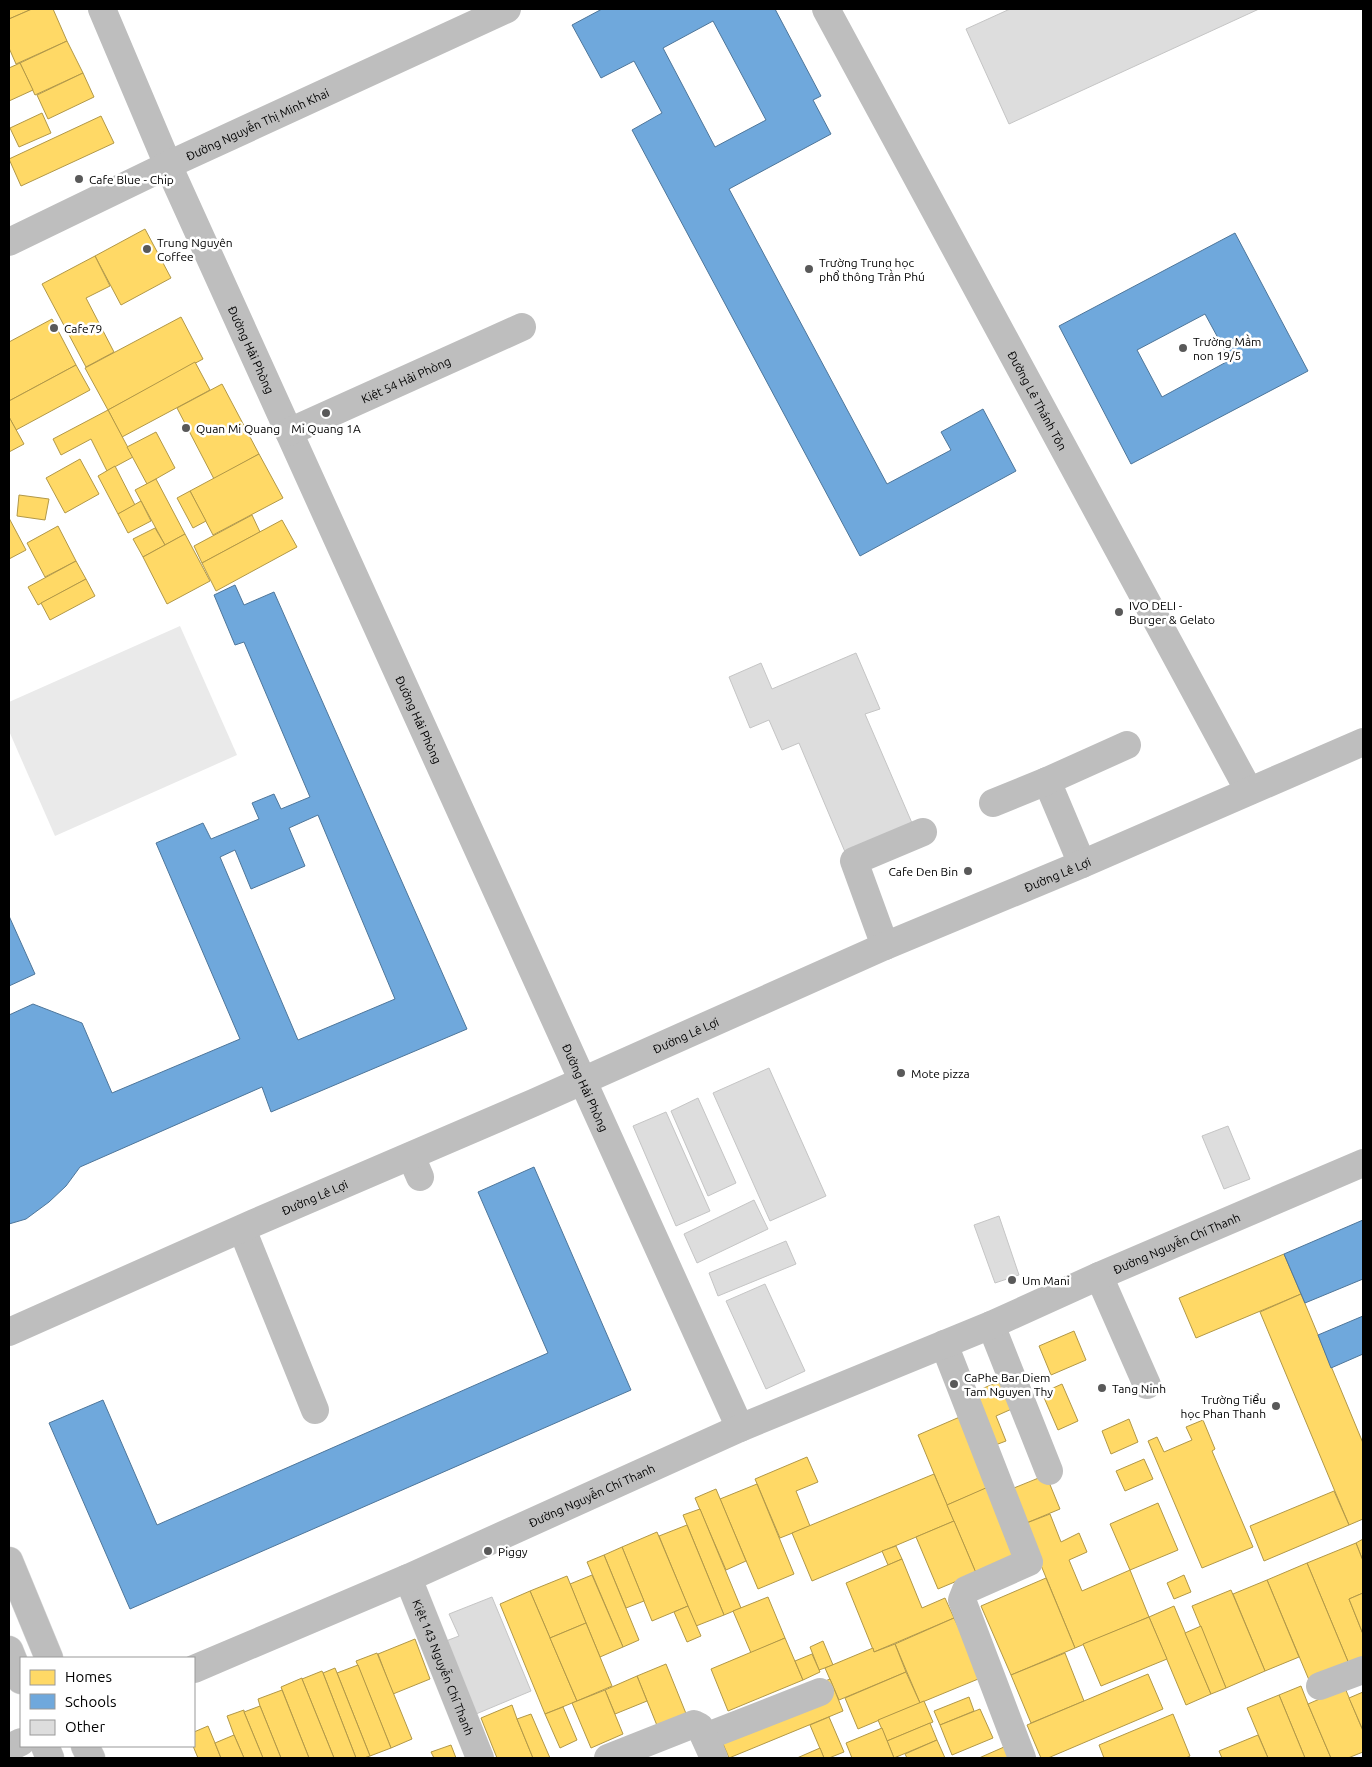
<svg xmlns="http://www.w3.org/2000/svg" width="1372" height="1767" font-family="Ubuntu,sans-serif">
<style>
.green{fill:#eaeaea}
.homes{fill:#ffd966;stroke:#b29847}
.schools{fill:#6fa8dc;stroke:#4e769a;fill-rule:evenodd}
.building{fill:#ddd;stroke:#c5c5c5}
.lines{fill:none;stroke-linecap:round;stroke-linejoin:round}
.major-casing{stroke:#dbdbdb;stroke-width:29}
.minor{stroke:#bebebe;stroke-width:28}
.major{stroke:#bdbdbd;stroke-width:28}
.poi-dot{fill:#595959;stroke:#fff;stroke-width:2}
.labels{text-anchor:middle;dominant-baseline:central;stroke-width:5;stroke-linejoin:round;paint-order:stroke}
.street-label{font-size:12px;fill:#000;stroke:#fff}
.poi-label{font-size:12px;fill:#000;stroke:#fff;text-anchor:start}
</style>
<rect width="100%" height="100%" fill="#fff"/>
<polygon class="green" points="180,626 237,755 55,836 9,731 9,702"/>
<g class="homes">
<polygon points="9,9 32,9 9,19"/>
<polygon points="32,9 53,9 67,41 16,64 9,48 9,19"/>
<polygon points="67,41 83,73 35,95 20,63"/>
<polygon points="20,63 33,90 9,101 9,68"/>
<polygon points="83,73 94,97 48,119 37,95"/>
<polygon points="42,113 51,133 19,147 10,128"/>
<polygon points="101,116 114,143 21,186 9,159"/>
<polygon points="145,229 171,278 121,305 95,256"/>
<polygon points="95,256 110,286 86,298 114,352 86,367 42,284"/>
<polygon points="181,317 203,359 108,410 85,368"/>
<polygon points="52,319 76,365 9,401 9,342"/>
<polygon points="195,362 210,390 122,437 108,410"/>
<polygon points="76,365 90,390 16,430 9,417 9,401"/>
<polygon points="222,384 259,454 214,479 177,408"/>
<polygon points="108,410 133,457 107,471 91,439 61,455 53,439"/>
<polygon points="9,417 24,444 9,452"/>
<polygon points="156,432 175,468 147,484 127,447"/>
<polygon points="259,454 283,498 213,535 190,491"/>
<polygon points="80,459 99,494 65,513 46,478"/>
<polygon points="115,466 135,505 118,514 98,476"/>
<polygon points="156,479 185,534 165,545 135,490"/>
<polygon points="190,491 206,521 193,528 177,498"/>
<polygon points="19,495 49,499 45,520 17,516"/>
<polygon points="141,501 151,521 128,533 118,514"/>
<polygon points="252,515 260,532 202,563 194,546"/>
<polygon points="9,518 26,550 9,559"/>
<polygon points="282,520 297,547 216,591 202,563"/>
<polygon points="58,526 76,561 45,577 27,543"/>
<polygon points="155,528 165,545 143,557 133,539"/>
<polygon points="185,534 210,581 167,604 143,557"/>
<polygon points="76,561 86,579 38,605 28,587"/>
<polygon points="86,579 95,596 50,620 41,603"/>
<polygon points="1284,1254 1301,1294 1196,1338 1179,1298"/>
<polygon points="1301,1294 1363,1443 1363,1519 1349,1525 1260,1312"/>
<polygon points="1074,1331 1086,1360 1051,1375 1039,1346"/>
<polygon points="1002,1380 1014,1408 996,1416 1006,1441 990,1447 968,1395"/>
<polygon points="1062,1384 1078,1421 1058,1430 1042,1393"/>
<polygon points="962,1416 992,1486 947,1505 918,1435"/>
<polygon points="1129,1419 1138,1442 1111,1454 1102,1431"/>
<polygon points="1203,1420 1215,1449 1212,1451 1253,1547 1202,1568 1148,1441 1157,1437 1164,1452 1192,1440 1186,1427"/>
<polygon points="807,1457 818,1482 796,1491 810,1526 780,1538 755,1479"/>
<polygon points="1144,1459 1153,1479 1125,1491 1116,1471"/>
<polygon points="934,1474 954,1521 812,1581 792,1533"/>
<polygon points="1046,1475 1060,1509 1024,1524 1009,1490"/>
<polygon points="757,1484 794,1574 758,1589 720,1499"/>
<polygon points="988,1487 1017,1558 976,1573 947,1505"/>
<polygon points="716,1489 746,1561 726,1570 695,1498"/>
<polygon points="1334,1491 1349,1525 1264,1561 1250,1526"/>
<polygon points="1158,1503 1178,1550 1130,1570 1110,1524"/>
<polygon points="700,1509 741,1608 724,1615 683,1515"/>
<polygon points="1050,1514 1061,1542 1079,1533 1087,1552 1069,1560 1082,1591 1130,1570 1149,1617 1075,1648 1024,1524"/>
<polygon points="954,1521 976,1573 938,1589 916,1537"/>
<polygon points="687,1525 724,1615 696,1626 659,1536"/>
<polygon points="657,1532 688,1606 652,1621 622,1547"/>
<polygon points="1363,1539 1363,1561 1356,1543"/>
<polygon points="1356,1543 1363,1561 1363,1593 1349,1599 1363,1634 1363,1657 1349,1664 1307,1563"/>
<polygon points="896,1546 902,1559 888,1565 882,1551"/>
<polygon points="622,1547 644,1601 626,1608 604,1555"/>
<polygon points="604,1555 639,1640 623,1647 587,1562"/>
<polygon points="902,1559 922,1608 945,1598 954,1618 874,1652 846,1583"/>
<polygon points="1307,1563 1349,1664 1309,1680 1267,1580"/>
<polygon points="592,1575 623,1647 600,1657 570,1584"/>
<polygon points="1184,1575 1191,1592 1174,1599 1167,1583"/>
<polygon points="567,1576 586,1623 550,1638 530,1591"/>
<polygon points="1046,1578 1075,1648 1011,1675 981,1606"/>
<polygon points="1267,1580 1299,1657 1265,1671 1233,1594"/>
<polygon points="1231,1590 1265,1671 1226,1688 1192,1606"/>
<polygon points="530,1591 577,1701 545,1714 500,1604"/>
<polygon points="1363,1593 1363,1634 1349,1599"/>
<polygon points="768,1597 785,1638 751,1653 733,1611"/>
<polygon points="688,1606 701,1636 687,1642 674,1612"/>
<polygon points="1174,1606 1211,1694 1186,1705 1149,1617"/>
<polygon points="1149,1617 1167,1659 1101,1686 1083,1644"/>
<polygon points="954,1618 983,1677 920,1703 895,1644"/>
<polygon points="586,1623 612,1686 577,1701 550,1638"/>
<polygon points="1201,1626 1226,1688 1211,1694 1185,1633"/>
<polygon points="785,1638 803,1680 728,1711 711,1669"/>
<polygon points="415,1639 430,1679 393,1694 378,1654"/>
<polygon points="823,1641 833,1665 819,1670 810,1647"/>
<polygon points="895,1644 906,1672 839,1700 825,1668 873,1648 874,1652"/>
<polygon points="377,1653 412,1739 391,1748 356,1661"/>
<polygon points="1065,1653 1084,1701 1031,1723 1011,1675"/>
<polygon points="812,1654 820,1672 803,1680 795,1661"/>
<polygon points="666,1664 687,1716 658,1728 637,1676"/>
<polygon points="358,1665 391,1748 370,1756 337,1673"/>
<polygon points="335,1668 370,1756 364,1758 356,1758 323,1673"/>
<polygon points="322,1671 323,1673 356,1758 334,1758 302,1679"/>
<polygon points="906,1672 920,1703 858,1729 845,1698"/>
<polygon points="1148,1674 1163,1709 1048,1758 1041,1758 1027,1725"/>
<polygon points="637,1676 647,1701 615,1714 605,1690"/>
<polygon points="302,1678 302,1679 334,1758 309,1758 281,1687"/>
<polygon points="830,1679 843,1711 729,1758 716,1727"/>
<polygon points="1301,1686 1308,1704 1331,1758 1305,1758 1279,1695"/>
<polygon points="1345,1688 1363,1731 1363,1752 1348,1758 1331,1758 1308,1704"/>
<polygon points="282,1690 309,1758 281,1758 260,1706 258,1699"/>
<polygon points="605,1690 623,1734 591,1748 572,1703"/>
<polygon points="1363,1692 1363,1728 1362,1728 1349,1698"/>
<polygon points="1279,1695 1305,1758 1268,1758 1247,1708"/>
<polygon points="969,1697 974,1711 940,1725 934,1711"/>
<polygon points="924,1701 933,1722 887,1741 878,1720"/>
<polygon points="512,1705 517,1719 533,1758 497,1758 481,1718"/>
<polygon points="260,1706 281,1758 263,1758 244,1712"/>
<polygon points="563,1707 577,1740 560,1748 545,1714"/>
<polygon points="980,1709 993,1738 952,1755 940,1725"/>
<polygon points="244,1710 244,1712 263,1758 244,1758 234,1735 227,1716"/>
<polygon points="531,1714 550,1758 533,1758 517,1719"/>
<polygon points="1173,1714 1190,1756 1186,1758 1104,1758 1099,1745"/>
<polygon points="829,1717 844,1752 829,1758 824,1758 810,1725"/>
<polygon points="930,1723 937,1740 894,1758 887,1741"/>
<polygon points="208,1726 215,1743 221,1758 198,1758 193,1746 194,1732"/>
<polygon points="882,1728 894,1758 852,1758 846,1743"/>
<polygon points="234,1735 244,1758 221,1758 215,1743"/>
<polygon points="1258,1735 1268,1758 1222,1758 1219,1751"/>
<polygon points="937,1740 945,1758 907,1758 905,1754"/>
<polygon points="451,1745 456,1758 434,1758 431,1752"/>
<polygon points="1004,1747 1009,1758 979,1758"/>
<polygon points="820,1748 824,1758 797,1758"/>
</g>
<g class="schools">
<path d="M602 9H775L821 96 813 100 831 134 729 189 887 484 951 450 941 432 983 409 1016 471 860 556 632 130 662 113 634 61 601 78 572 25ZM713 21 766 120 715 147 663 48Z"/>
<path d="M1235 233 1308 371 1131 464 1059 326ZM1205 314 1230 360 1162 397 1137 350Z"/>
<path d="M235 585 244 605 274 592 467 1029 271 1112 262 1087 80 1167 66 1186 49 1202 26 1219 9 1224V1015L33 1004 82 1023 112 1093 240 1039 156 843 203 823 211 839 259 819 252 803 274 794 281 809 310 797 244 642 235 645 214 595ZM318 815 395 999 298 1040 220 857 235 850 251 889 305 866 289 828Z"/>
<polygon points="9,916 35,974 9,986"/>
<polygon points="534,1167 631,1390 130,1609 49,1423 103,1400 157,1525 548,1353 478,1192"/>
<polygon points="1363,1220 1363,1279 1305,1303 1284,1254"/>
<polygon points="1363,1316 1363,1354 1331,1368 1318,1335"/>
</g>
<g class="building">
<polygon points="1010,9 1259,9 1009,124 966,29"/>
<polygon points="856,653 880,709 865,714 915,830 848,859 799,743 782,750 769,720 750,728 729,677 761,663 772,689"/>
<polygon points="769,1068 826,1196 770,1221 713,1093"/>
<polygon points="698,1098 736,1183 708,1196 671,1111"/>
<polygon points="666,1112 710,1211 676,1226 633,1126"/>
<polygon points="1228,1126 1250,1179 1224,1189 1202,1136"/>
<polygon points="754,1200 768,1229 697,1263 684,1234"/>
<polygon points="999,1216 1019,1275 995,1283 974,1225"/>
<polygon points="786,1241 796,1264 718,1296 709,1273"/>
<polygon points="765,1284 805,1371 766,1389 726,1301"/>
<polygon points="492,1597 531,1691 476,1714 446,1641 459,1636 449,1614"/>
</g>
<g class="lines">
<defs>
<g id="major">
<polyline points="9,1561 49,1658"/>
<polyline points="9,1650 21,1680"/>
<polyline points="45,1746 50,1758"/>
<polyline points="85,1746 91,1758"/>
</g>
</defs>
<use href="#major" class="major-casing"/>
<g class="minor">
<path id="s1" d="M102 9 168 165 740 1428"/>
<path id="s2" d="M826 9 1249 791"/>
<path id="s3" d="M9 242 168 165 507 9"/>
<path id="s4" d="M289 432 522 327"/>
<polyline points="1047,781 1082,864"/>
<polyline points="993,803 1047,781 1127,745"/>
<polyline points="885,946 854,861 923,832"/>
<polyline points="411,1156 420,1177"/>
<polyline points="242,1229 315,1410"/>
<polyline points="1099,1276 1147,1385"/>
<polyline points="991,1325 1049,1471"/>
<path id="s5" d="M9 1332 254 1223 533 1103 885 946 1082 864 1363 742"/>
<polyline points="944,1344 1029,1562 966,1590 962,1600 1022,1758"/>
<path id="s6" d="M408 1578 480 1758"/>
<path id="s7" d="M194 1669 408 1578 740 1428 991 1325 1099 1276 1363 1163"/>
<polyline points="1320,1686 1363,1670"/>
<polyline points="705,1737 820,1692"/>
<polyline points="9,1748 21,1742"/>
<polyline points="608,1758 694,1724 700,1727 714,1758"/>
</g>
<use href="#major" class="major"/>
</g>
<g class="poi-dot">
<circle cx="79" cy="179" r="5"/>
<circle cx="147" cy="249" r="5"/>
<circle cx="809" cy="269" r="5"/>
<circle cx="54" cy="328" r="5"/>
<circle cx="1183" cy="348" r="5"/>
<circle cx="326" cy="413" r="5"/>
<circle cx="186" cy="428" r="5"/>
<circle cx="1119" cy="612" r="5"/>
<circle cx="968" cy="871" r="5"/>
<circle cx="901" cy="1073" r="5"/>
<circle cx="1012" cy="1280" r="5"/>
<circle cx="954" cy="1384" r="5"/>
<circle cx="1102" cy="1388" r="5"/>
<circle cx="1276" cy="1406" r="5"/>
<circle cx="488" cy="1551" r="5"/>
</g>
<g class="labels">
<g class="street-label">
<text stroke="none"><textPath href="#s3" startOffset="275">Đường Nguyễn Thị Minh Khai</textPath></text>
<text stroke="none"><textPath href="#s1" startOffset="372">Đường Hải Phòng</textPath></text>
<text stroke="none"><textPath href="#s4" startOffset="128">Kiệt 54 Hải Phòng</textPath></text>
<text stroke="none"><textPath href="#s2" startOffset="445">Đường Lê Thánh Tôn</textPath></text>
<text stroke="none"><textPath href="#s1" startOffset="778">Đường Hải Phòng</textPath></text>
<text stroke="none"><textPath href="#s5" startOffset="1144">Đường Lê Lợi</textPath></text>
<text stroke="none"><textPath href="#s5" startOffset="739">Đường Lê Lợi</textPath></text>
<text stroke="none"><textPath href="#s1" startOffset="1182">Đường Hải Phòng</textPath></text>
<text stroke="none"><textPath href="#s5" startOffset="334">Đường Lê Lợi</textPath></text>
<text stroke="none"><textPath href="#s7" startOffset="1071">Đường Nguyễn Chí Thanh</textPath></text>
<text stroke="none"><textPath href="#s7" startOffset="434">Đường Nguyễn Chí Thanh</textPath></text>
<text stroke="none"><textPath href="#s6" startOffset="96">Kiệt 143 Nguyễn Chí Thanh</textPath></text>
</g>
<g class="poi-label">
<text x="89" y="179">Cafe Blue - Chip</text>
<text x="157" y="242">Trung Nguyên<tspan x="157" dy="14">Coffee</tspan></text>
<text x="819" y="262">Trường Trung học<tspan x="819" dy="14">phổ thông Trần Phú</tspan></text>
<text x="64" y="328">Cafe79</text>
<text x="1193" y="341">Trường Mầm<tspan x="1193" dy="14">non 19/5</tspan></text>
<text x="196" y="428">Quan Mi Quang</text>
<text x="326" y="428" text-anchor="middle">Mi Quang 1A</text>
<text x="1129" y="605">IVO DELI -<tspan x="1129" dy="14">Burger &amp; Gelato</tspan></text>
<text x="958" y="871" text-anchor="end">Cafe Den Bin</text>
<text x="911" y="1073">Mote pizza</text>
<text x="1022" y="1280">Um Mani</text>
<text x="964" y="1377">CaPhe Bar Diem<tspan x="964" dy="14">Tam Nguyen Thy</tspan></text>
<text x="1112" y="1388">Tang Ninh</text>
<text x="1266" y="1399" text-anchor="end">Trường Tiểu<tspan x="1266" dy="14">học Phan Thanh</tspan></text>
<text x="498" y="1551">Piggy</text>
</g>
</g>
<rect width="1372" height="1767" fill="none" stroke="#000000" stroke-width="20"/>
<rect x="20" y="1657" width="175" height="90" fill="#ffffff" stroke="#999999"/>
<rect x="30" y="1670" width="25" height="15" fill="#ffd966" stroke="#999999"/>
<text x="65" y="1682" font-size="15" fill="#000000">Homes</text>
<rect x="30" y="1694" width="25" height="15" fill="#6fa8dc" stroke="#999999"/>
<text x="65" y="1707" font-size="15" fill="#000000">Schools</text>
<rect x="30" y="1720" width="25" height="15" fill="#dddddd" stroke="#999999"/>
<text x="65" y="1732" font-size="15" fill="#000000">Other</text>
</svg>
